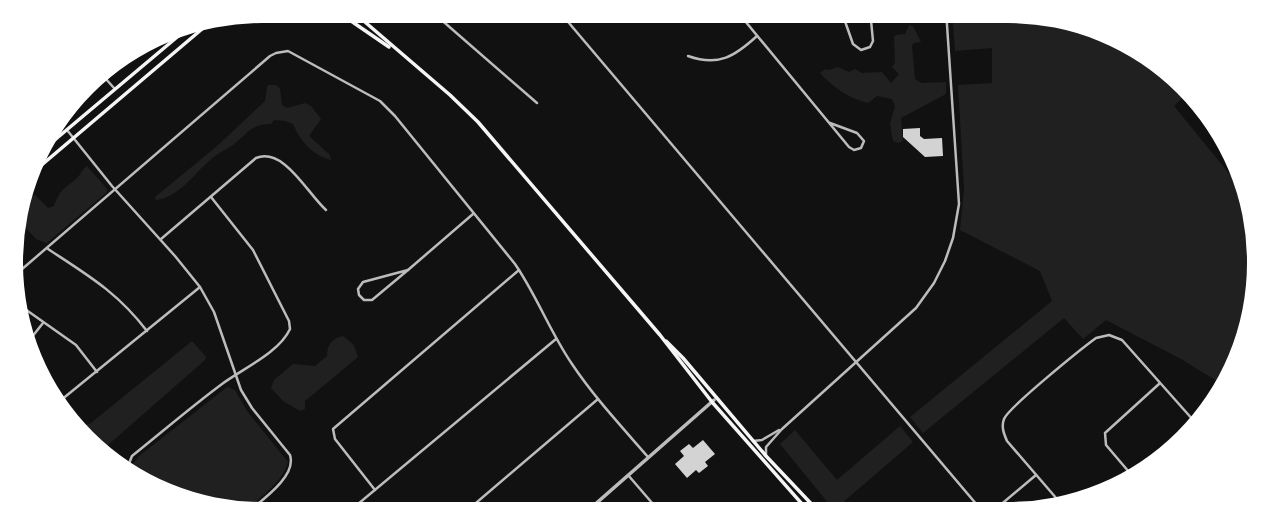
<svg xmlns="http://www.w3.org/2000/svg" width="1270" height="525" font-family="Bitter,serif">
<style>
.green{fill:#202020}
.building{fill:#d3d3d3}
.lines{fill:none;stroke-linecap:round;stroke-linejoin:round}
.minor{stroke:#bcbcbc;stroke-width:2.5}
.tertiary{stroke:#bcbcbc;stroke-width:3.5}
.secondary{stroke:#f5f5f5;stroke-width:3.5}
</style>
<rect width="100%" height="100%" fill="#111"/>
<g class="green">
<polygon points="952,11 1007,11 1088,24 1173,73 1188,92 1174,106 1244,192 1259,246 1246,343 1220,383 1181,359 1106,320 1083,339 1064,318 923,433 910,417 1052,301 1040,271 960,230 964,189 958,85 992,83 992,48 955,51"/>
<path d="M909 25 913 26 921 42 914 43 912 45 915 79 922 83 946 82V94L901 118 903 141 898 143 893 141 890 124 895 106 892 99 877 96 868 103C848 98 834 88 820 73L825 69 829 70 838 67 849 72 855 69 862 73 882 72 891 83 899 74 892 67 895 63 894 37 896 35 905 34Z"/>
<path d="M269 85H276L280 89 282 105 287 108 305 103 311 106 321 119 309 136 330 155 331 160C312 155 300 141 293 124L285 121 274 120 271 124C252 123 246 135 233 145 225 150 216 154 209 161 193 175 179 197 156 200L155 197 216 147 265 101 267 87Z"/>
<path d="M87 166 107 189V192L49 241 46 243 36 239 17 218 24 197 35 195 48 208 54 206C60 189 63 190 76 179 81 175 81 170 87 166Z"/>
<path d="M343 336 354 345 358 357 305 401V409L300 411 283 401 271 388 274 380 293 364 315 366 327 356C327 345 332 338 343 336Z"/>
<polygon points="192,341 206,357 205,360 100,452 77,428 91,423"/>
<path d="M227 387 235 390 247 411 288 462C283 482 259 499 243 511L182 501 130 474 131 467 139 456Z"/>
<polygon points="900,426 913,442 834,510 780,444 795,430 837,480"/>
</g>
<g class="building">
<polygon points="920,128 920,136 924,139 942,138 943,156 925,157 903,137 903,129"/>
<polygon points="703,440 715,454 705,462 708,466 699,473 696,470 687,478 675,464 684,456 680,451 689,444 693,448"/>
</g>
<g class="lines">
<g class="minor">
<polyline points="430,10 537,103"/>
<polyline points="558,10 983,512"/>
<polyline points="736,10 849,147 854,150 861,148 864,141 857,133 830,123"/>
<polyline points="841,10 853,44 861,50 870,47 873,41 870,10"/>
<polyline points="445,22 496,10"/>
<path d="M688 56C719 67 735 56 757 36"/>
<polyline points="94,76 105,78 114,88"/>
<polyline points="105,78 109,67 114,63"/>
<path d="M67 130 112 186 175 256 200 287 214 312 241 390 252 408 290 455C297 476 262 500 248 512"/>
<path d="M161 239 256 158C284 147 307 193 326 210"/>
<path d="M48 249C89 276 117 292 147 331"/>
<polygon points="408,270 372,300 364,300 359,295 358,289 363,282"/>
<polyline points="408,270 473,214"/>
<path d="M14 276 270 56 276 53 288 51 380 101 395 116 515 264C537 296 550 332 572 364 594 397 622 427 648 457"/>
<polyline points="15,302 76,345 97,372"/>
<polyline points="28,342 43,323"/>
<polyline points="55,405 200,287"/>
<polyline points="753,441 762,440 779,430"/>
<polyline points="766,455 766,447 782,429 916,308 934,283 945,261 953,238 959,204 946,10"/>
<path d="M126 471 132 456C162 432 191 407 222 384 242 369 279 353 290 329L289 321 253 250 211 197"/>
<polyline points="1129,472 1106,445 1105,433 1159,384"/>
<polyline points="628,475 653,504 655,513"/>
<polyline points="375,490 335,439 333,429 519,270"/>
<path d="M1063 506 1007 441C1004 434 1001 427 1004 419 1009 407 1081 349 1096 338L1109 335 1122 340 1194 421"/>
<polyline points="992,512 1036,475"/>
<polyline points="346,514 556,339"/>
<polyline points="463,514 598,399"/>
</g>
<polyline class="tertiary" points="584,514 714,400"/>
<g class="secondary">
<polyline points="335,10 389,47"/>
<polyline points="351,10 450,95 478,122 660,335 712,402 810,513"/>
<polyline points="38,154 195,22"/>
<polyline points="31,174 215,18"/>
<polyline points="666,341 683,358 766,456 820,513"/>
</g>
</g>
<path d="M0 0H1270V525H0ZM262 23H1008A239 239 0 0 1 1247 262V263A239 239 0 0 1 1008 502H262A239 239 0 0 1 23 263V262A239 239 0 0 1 262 23Z" fill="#fff" fill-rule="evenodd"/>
</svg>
